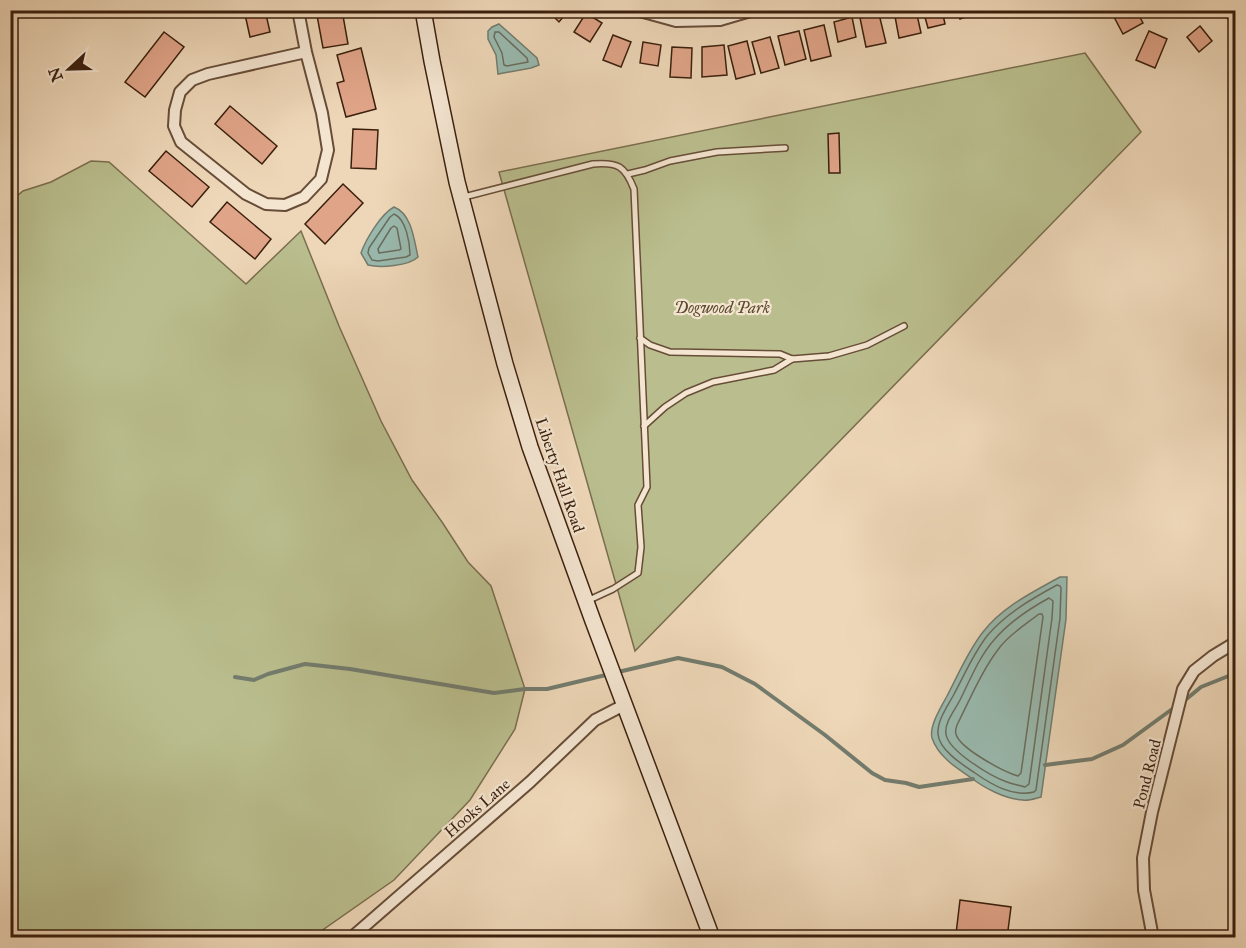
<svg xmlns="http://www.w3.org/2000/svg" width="1246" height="948" font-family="'IM FELL Great Primer',serif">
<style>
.green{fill:#babe8e;stroke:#7a6e4e;stroke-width:1.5}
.water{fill:#99baaf;stroke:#737c6e;stroke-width:1.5}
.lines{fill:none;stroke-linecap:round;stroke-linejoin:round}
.shore{stroke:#6a6c5e;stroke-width:1.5}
.stream{stroke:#737c6e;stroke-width:4}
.building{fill:#e0a488;stroke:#3a1f0d;stroke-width:1.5}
.lane-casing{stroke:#674d38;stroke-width:8}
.street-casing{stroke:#674d38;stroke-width:14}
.secondary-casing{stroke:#3a1f0d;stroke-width:18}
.lane{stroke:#f4e5d1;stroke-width:5}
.street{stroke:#f4e5d1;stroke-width:10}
.secondary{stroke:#f4e5d1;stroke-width:15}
.labels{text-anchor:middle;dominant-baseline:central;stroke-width:4.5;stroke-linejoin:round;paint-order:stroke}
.park-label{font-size:16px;font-style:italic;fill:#5a472d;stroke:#f4e5d1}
.street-label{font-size:16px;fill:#3a1f0d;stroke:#f4e5d1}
</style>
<rect width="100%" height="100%" fill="#eed7b8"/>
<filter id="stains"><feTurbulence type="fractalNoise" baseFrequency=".00333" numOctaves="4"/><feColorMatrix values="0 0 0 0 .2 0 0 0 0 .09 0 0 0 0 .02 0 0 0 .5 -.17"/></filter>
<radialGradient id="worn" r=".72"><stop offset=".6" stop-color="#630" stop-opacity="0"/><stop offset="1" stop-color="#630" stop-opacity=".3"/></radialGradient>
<g class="green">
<polygon points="1085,53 1141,132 635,651 499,172"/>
<polygon points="91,161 109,162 246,284 301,231 339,326 381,421 412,480 442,522 468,562 491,586 525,689 515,729 470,800 394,880 317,934 316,937 11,937 11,201 23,191 51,182"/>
</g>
<g class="water">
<polygon points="499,24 537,58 539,65 531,68 498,74 496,55 488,39 488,31 492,27"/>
<path d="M394 207C412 214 414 240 418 257 409 266 380 268 368 265L361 253C366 239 381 214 394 207Z"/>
<path d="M1060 577H1067L1066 619 1041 797C1036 798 1029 801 1023 800 1005 799 984 788 970 777 955 767 938 756 932 738 929 726 941 707 947 696 958 675 968 651 983 632 1002 607 1033 592 1060 577Z"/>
</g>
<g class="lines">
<g class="shore">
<polygon points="495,32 499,32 527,58 528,62 507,66 504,65 502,53 494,37"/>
<path d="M394 214C406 219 410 243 410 255L406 257 378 261 372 260 368 253 369 248 390 217Z"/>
<polygon points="394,226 397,228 401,249 399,250 379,253 378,249 391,228"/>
<path d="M1057 585 1060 586 1061 588 1060 618 1036 790 1034 792C1013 797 992 785 975 773 963 765 939 750 938 734 937 721 947 707 953 696 964 676 973 654 987 636 1005 614 1033 598 1057 585Z"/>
<path d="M1049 598 1053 601 1052 618 1029 784 1025 787C1019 785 1012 784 1007 782 992 777 948 751 946 734 944 723 955 710 960 700 970 680 979 657 994 640 1008 623 1029 609 1049 598Z"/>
<path d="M1039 614H1042L1043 617 1021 773 1018 776C1004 772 959 748 956 734 955 732 956 728 957 725 970 699 982 670 1000 647 1010 634 1026 624 1039 614Z"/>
</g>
<g class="stream">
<polyline points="618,672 678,658 722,667 755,684 825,735 872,773 885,780 906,783 919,787 973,779"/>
<polyline points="235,677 254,680 268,674 305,664 350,669 494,693 525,689 547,689 610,674"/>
<polyline points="1184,701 1201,687 1236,673"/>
<polyline points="1045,765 1092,759 1123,745 1175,707"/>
</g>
</g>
<g class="building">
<polygon points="244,10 265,10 270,32 250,37"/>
<polygon points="316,10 342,10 348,44 323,48"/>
<polygon points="547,10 569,10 559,22"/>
<polygon points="898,10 916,10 921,33 899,38 894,11"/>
<polygon points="923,10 942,10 945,24 928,28"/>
<polygon points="957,10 978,10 979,12 960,19"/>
<polygon points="1122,10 1136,10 1143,23 1123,34 1113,15"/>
<polygon points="1219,10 1236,10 1236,21 1233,24"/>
<polygon points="586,13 602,23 590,42 574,32"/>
<polygon points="879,14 886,43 866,47 860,18"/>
<polygon points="852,17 856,37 838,42 834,22"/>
<polygon points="824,25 831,56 811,61 804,30"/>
<polygon points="1200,26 1212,41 1199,52 1187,37"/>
<polygon points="799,31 806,59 785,65 778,36"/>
<polygon points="1149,31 1167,39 1155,68 1136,60"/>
<polygon points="164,32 184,47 145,97 125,82"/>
<polygon points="613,35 631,42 621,67 603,60"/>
<polygon points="770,37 779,68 761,73 752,42"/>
<polygon points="747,41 755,74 736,79 728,46"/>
<polygon points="643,42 661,45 658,66 640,63"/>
<polygon points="724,45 727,75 702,77 702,47"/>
<polygon points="672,47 692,48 691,78 670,77"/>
<polygon points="361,48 376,109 346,117 337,83 344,81 337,55"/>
<polygon points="230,106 277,146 262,164 215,124"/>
<polygon points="353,129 378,130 376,169 351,168"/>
<polygon points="839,133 840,173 829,173 828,134"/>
<polygon points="166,151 209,187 192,207 149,171"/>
<polygon points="343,184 363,203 325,244 305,224"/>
<polygon points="227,202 271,239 255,259 210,222"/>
<polygon points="960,900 1011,907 1007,938 980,938 956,934"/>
</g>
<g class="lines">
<defs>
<g id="lane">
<polyline points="628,174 645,170 670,161 717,152 785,148"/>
<path d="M464 197 593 164C618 162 625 166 634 189L647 487 638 505 641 547 638 573 613 589 587 601"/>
<polyline points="640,338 650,345 670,352 780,354 792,359 829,356 867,345 904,326"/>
<polyline points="644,426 665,407 686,393 713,382 774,370 792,359"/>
</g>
<g id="street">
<polyline points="298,10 306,52 322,113 328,150 321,179 304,197 285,205 266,204 246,194 181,142 174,126 175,110 180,92 192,80 208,74 306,52"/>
<polyline points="636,10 676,21 720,20 754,10"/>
<polyline points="351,938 530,782 595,720 624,705"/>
<polyline points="1153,938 1144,890 1143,858 1152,812 1183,689 1194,671 1213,656 1236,642"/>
</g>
<polyline id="secondary" points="423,10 432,61 457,182 505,364 530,447 593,621 712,938"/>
</defs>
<use href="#lane" class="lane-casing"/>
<use href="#street" class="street-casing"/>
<use href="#secondary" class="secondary-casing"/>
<use href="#lane" class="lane"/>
<use href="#street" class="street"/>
<use href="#secondary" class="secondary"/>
</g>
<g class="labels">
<g class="park-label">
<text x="722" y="307">Dogwood Park</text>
</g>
<g class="street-label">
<text transform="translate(560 475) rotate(71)">Liberty Hall Road</text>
<text transform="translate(1147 774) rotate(-76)">Pond Road</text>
<text transform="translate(477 808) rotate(-41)">Hooks Lane</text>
</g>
</g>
<rect width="1246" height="948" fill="none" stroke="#eed7b8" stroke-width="36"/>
<rect x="12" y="12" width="1222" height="924" fill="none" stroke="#3a1f0d" stroke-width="3"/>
<rect x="18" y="18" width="1210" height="912" fill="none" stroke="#3a1f0d" stroke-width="1.5"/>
<g transform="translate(69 69) rotate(248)" stroke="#f4e5d1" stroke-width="4.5" paint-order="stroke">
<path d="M0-4.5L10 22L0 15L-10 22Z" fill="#3a1f0d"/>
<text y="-9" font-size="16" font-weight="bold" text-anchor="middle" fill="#3a1f0d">N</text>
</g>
<rect width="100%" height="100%" filter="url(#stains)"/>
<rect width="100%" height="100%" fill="url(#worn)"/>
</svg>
